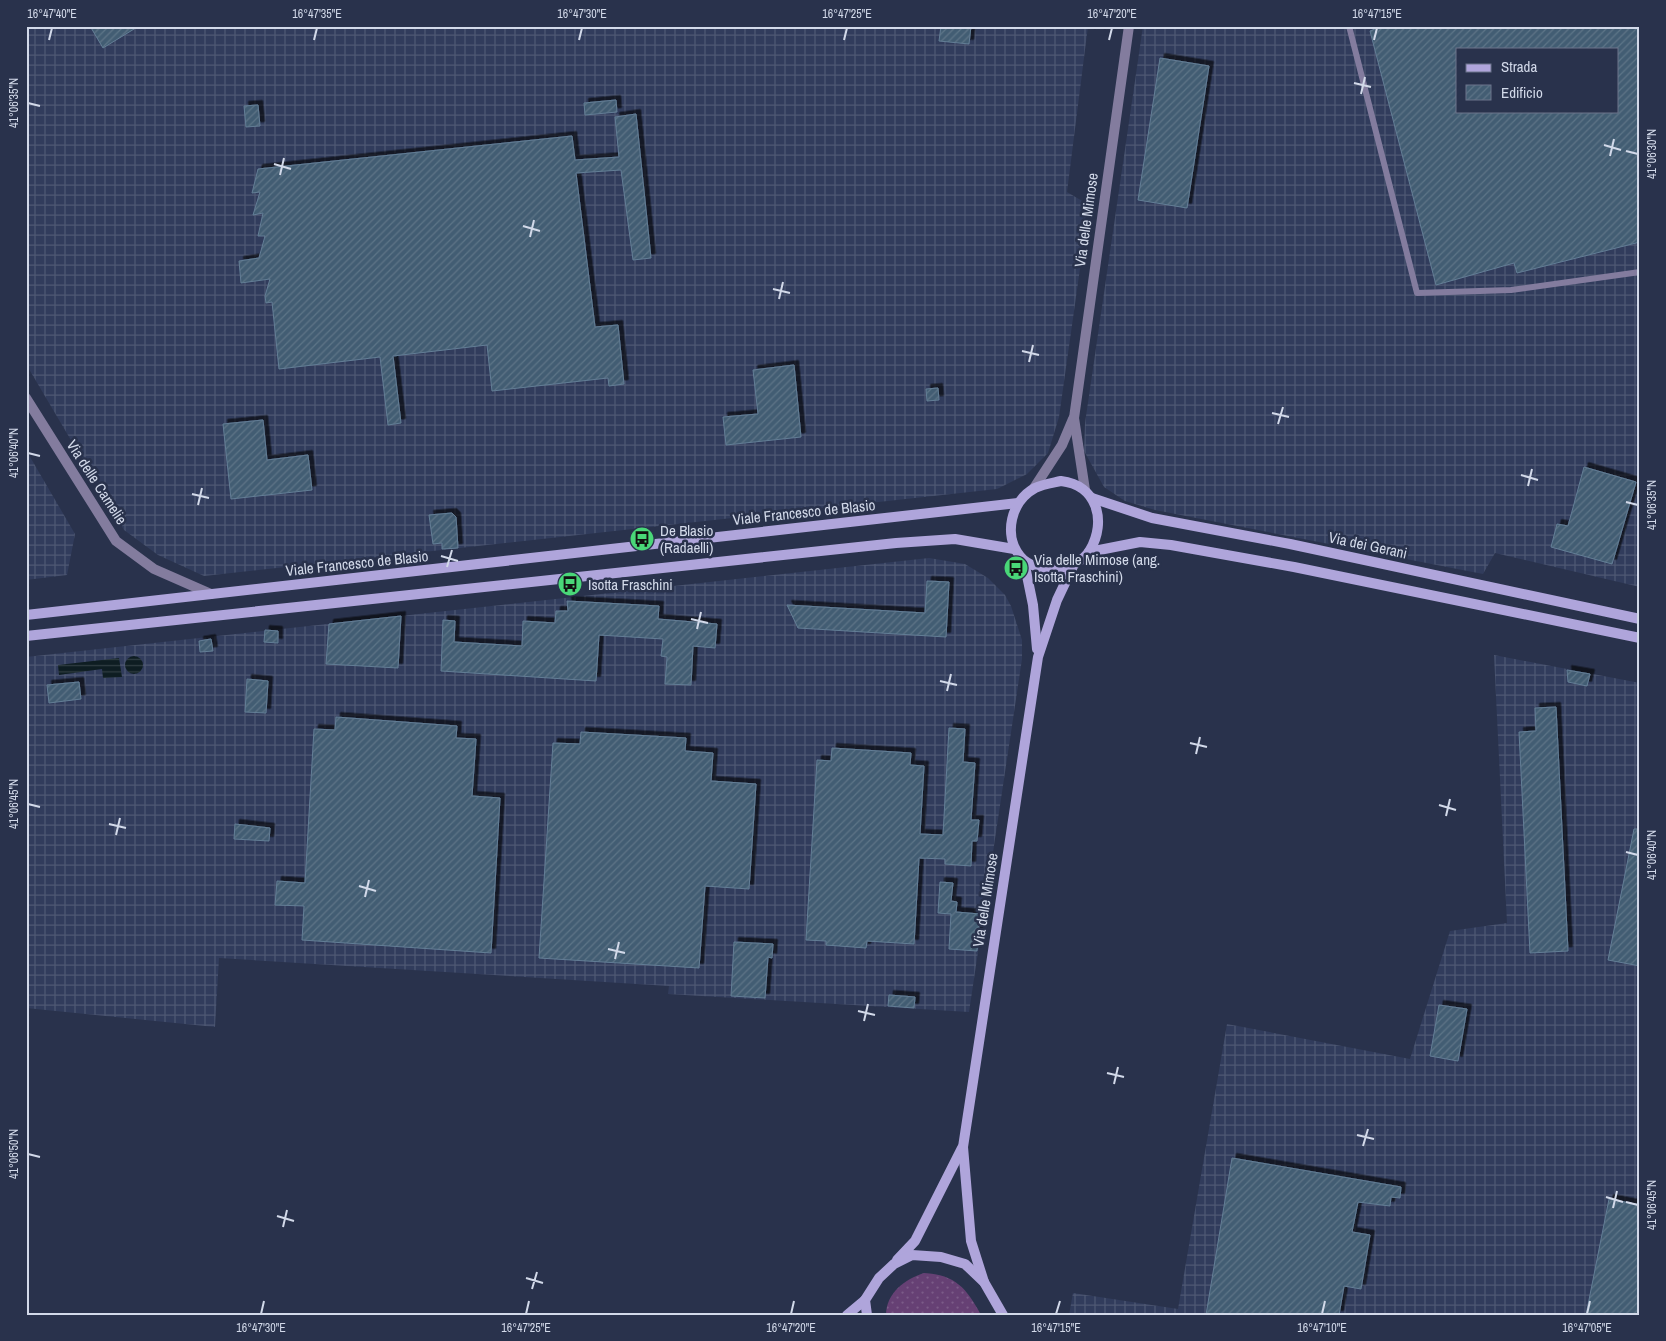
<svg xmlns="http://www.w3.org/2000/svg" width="1666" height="1341" font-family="'Archivo Narrow',sans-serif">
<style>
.industrial{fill:url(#industrial-grid);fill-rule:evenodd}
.grass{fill:url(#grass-dots)}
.water{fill:url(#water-rules)}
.building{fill:url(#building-hatch);stroke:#637e96;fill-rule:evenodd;filter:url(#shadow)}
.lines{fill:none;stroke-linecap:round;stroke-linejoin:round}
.lane{stroke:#837c9e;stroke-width:6}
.street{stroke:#837c9e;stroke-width:10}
.secondary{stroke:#afa5db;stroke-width:10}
.ticks{fill:none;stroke:#d2d9e9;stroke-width:2}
.labels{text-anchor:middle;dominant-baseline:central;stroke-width:5;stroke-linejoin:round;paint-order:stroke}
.street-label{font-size:15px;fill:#d2d9e9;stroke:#29324c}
.poi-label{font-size:15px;fill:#d2d9e9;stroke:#29324c;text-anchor:start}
.neatline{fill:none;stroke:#d2d9e9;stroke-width:2}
.ticks-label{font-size:12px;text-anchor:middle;fill:#d2d9e9}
</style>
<defs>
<pattern id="industrial-grid" width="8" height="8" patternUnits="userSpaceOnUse" patternTransform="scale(1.25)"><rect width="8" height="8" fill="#313c5c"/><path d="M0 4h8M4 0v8" fill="none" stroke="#4e5873"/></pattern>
<pattern id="grass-dots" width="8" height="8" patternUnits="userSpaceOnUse" patternTransform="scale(1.25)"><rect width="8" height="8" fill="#664074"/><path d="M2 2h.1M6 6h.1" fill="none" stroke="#7b5b88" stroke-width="1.8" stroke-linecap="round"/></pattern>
<pattern id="water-rules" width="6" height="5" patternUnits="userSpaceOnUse" patternTransform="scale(1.25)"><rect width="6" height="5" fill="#0e1d22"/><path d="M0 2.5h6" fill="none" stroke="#303d42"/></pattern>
<pattern id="building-hatch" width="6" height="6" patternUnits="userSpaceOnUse" patternTransform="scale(1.25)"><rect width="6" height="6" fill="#435d73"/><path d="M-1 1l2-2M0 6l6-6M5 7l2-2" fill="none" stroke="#5d7487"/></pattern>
<filter id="shadow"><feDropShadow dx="4.5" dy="-4.5" stdDeviation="0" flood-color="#0009"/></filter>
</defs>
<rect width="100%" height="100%" fill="#29324c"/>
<g class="industrial">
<polygon points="26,26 1088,26 1067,192 1089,205 1059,417 1048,453 1027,474 997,489 204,576 158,555 124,530 26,364"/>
<path d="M1143 26H1640V587L1495 553 1483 574 1155 510 1125 501 1104 487 1084 451 1085 423ZM1457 49H1617V111H1457Z"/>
<polygon points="26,450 75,534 67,575 26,580"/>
<polygon points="929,558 965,564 988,578 1005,595 1011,606 1022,640 1022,659 969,1012 668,994 669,986 219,958 215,1027 26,1008 26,657"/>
<polygon points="1494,655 1640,683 1640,1315 1069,1315 1073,1293 1178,1309 1227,1024 1410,1059 1450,931 1507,923"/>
</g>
<path class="grass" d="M924 1273C956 1275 966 1288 981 1315H886C886 1293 905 1279 924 1273Z"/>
<g class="water">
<circle cx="134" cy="665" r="9"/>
<polygon points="119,658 122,677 103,678 102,669 59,675 58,665"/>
</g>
<g class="building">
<polygon points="90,26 139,26 103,48"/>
<polygon points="941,26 971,26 969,44 939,41"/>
<path d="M1382 26H1640V242L1517 273 1514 263 1436 285 1370 31ZM1457 49H1617V111H1457Z"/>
<polygon points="1160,58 1209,66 1187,208 1138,200"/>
<polygon points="616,100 617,112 585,115 584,103"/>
<polygon points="258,105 260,126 246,127 244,106"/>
<polygon points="636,114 651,258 633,260 621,170 576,173 595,327 618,325 624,384 609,386 608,378 492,391 487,345 393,356 401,423 388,425 380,357 279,369 272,302 266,303 265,296 270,279 241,283 239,261 259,258 265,236 258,236 263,213 253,215 260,192 252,193 258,169 572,136 575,160 619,157 615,117"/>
<polygon points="794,365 801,437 726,445 723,417 758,414 753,370"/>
<polygon points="938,388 939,400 927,401 926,389"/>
<polygon points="263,420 267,460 308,455 312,490 231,499 223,424"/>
<polygon points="1584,467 1636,482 1612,564 1551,547 1557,524 1568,526"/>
<polygon points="452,513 456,517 458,548 442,549 442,543 433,544 429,515"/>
<polygon points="927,581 949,582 946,637 798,628 787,605 925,613"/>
<polygon points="567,601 659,606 658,619 717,624 715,648 693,646 691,685 665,684 667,657 661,656 663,639 599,635 596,681 441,671 443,620 455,621 454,642 522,646 523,621 555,623 556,611 568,611"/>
<polygon points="401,616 398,668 326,664 329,624"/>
<polygon points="265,630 278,631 278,643 264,642"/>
<polygon points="211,639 213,651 200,652 199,641"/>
<polygon points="1567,670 1590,674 1587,686 1568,682"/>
<polygon points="247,679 268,681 266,713 245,712"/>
<polygon points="79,682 81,699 49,703 47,685"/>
<polygon points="1556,707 1568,951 1530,953 1519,732 1536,731 1535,708"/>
<polygon points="336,717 457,726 456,738 476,739 472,796 500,798 491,953 302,940 304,906 275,905 277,881 305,883 314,729 335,730"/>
<polygon points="949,728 965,729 963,762 975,763 971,820 979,820 977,841 972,841 971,866 945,864 945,859 919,858 914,944 867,941 866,948 826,945 826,941 806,940 817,760 831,761 832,748 911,753 910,765 924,766 920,834 943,835"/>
<polygon points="581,732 686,738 685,751 713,753 711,781 756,784 749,889 705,886 699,968 539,958 553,743 580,744"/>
<polygon points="235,824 270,828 269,841 234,839"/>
<polygon points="1634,829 1640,829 1640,966 1608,960"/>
<polygon points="940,882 953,883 951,901 957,902 956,912 980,914 977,951 949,949 951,914 938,913"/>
<polygon points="734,942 773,944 772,958 768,957 765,998 731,996"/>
<polygon points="889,995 915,997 914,1008 888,1006"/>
<polygon points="1439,1005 1467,1009 1458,1061 1430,1056"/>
<polygon points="1232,1158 1401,1187 1400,1198 1391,1197 1390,1206 1358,1202 1352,1232 1370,1235 1361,1289 1344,1286 1339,1315 1206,1315"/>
<polygon points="1609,1199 1640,1205 1640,1315 1586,1315"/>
</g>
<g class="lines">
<polyline class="lane" points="1349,26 1417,293 1511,290 1640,272"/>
<g class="street">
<polyline points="26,398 116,541 154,569 211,594"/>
<polyline points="1034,488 1062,445 1073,419"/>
<polyline points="1085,490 1074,418 1129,26"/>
</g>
<g class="secondary">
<path d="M1061 481C1097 485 1107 521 1090 550 1078 572 1035 575 1020 556 1003 535 1011 501 1035 488 1043 484 1052 483 1061 481Z"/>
<polyline points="1092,498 1152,518 1290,544 1640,619"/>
<polyline points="1089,552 1140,542 1171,545 1294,567 1640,638"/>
<polyline points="1024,561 1033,605 1037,649"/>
<polyline points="26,615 1018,503"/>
<polyline points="26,636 896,543 955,539 1014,549"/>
<polyline points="897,1260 915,1241 962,1148"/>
<polyline points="984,1282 971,1241 963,1147 1038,657 1057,600 1075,562"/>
<polyline points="847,1315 865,1300"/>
<polyline points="867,1315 865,1300 879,1278 894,1264 912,1255 941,1257 965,1264 984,1282 1003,1315"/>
</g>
</g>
<path class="ticks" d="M49 40 52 28M314 40 317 28M579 40 582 28M844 40 847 28M1109 40 1112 28M1374 40 1377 28M1354 83 1371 87M1361 94 1365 77M28 103 40 106M1604 145 1621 150M1626 151 1638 154M1610 156 1614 139M274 164 291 169M280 175 284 158M523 226 540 231M530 237 534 220M773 289 790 293M779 299 783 282M1022 351 1039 355M1029 362 1033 345M1272 413 1289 417M1278 424 1283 407M28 453 40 456M1521 475 1538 480M1528 486 1532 469M192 494 209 498M1626 502 1638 505M198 505 202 488M441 556 458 561M447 567 452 550M691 619 708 623M697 629 701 612M940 681 957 685M947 691 951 674M1190 743 1207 747M1196 754 1200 737M28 804 40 807M1439 805 1456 810M1446 816 1450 799M109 824 126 828M116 835 120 818M1626 852 1638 855M359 886 376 891M365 897 369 880M608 949 625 953M615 959 619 942M858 1011 875 1015M864 1021 868 1004M1107 1073 1124 1077M1114 1084 1118 1067M1357 1135 1374 1139M1363 1146 1368 1129M28 1154 40 1157M1606 1197 1623 1202M1626 1202 1638 1205M1613 1208 1617 1191M277 1216 294 1221M283 1227 287 1210M526 1278 543 1283M532 1289 537 1272M261 1314 264 1301M526 1314 529 1301M791 1314 794 1301M1056 1314 1060 1301M1322 1314 1325 1301M1587 1314 1590 1301"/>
<defs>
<symbol id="bus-disc" viewBox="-11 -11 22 22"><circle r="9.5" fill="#49d778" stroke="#29324c"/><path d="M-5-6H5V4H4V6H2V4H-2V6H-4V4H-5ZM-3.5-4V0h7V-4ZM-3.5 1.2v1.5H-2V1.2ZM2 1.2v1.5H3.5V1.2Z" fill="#111"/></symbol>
</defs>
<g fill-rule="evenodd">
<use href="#bus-disc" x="628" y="525" width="28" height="28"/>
<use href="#bus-disc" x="1002" y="554" width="28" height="28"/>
<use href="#bus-disc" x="556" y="570" width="28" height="28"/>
</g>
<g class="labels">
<g class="street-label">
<text transform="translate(1086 220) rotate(-82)">Via delle Mimose</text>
<text transform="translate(97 482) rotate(57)">Via delle Camelie</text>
<text transform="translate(804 512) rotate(-6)">Viale Francesco de Blasio</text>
<text transform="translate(1368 545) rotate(12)">Via dei Gerani</text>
<text transform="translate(357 563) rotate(-6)">Viale Francesco de Blasio</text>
<text transform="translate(985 900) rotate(-81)">Via delle Mimose</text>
</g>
<g class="poi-label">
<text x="660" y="530">De Blasio<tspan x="660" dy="17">(Radaelli)</tspan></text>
<text x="1034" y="559">Via delle Mimose (ang.<tspan x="1034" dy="17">Isotta Fraschini)</tspan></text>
<text x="588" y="584">Isotta Fraschini</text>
</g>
</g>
<rect width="1666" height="1341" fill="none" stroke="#29324c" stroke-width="55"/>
<rect x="1456" y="48" width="162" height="65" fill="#29324c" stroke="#6d758b"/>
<rect x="1466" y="64" width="25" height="8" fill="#afa5db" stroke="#6d758b"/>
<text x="1501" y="72" font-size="15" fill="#d2d9e9">Strada</text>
<rect x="1466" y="85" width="25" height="15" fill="url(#building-hatch)" stroke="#6d758b"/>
<text x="1501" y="98" font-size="15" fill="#d2d9e9">Edificio</text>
<rect x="28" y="28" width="1610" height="1286" class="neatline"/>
<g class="ticks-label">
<text x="52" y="18">16°47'40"E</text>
<text x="317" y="18">16°47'35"E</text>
<text x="582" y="18">16°47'30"E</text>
<text x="847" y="18">16°47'25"E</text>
<text x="1112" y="18">16°47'20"E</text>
<text x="1377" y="18">16°47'15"E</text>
<text transform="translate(14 103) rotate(-90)" y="4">41°06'35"N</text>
<text transform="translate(1652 154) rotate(-90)" y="4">41°06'30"N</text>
<text transform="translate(14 453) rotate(-90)" y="4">41°06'40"N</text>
<text transform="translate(1652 505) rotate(-90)" y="4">41°06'35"N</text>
<text transform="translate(14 804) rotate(-90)" y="4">41°06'45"N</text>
<text transform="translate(1652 855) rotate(-90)" y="4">41°06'40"N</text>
<text transform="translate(14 1154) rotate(-90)" y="4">41°06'50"N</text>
<text transform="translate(1652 1205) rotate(-90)" y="4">41°06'45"N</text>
<text x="261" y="1332">16°47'30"E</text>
<text x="526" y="1332">16°47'25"E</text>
<text x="791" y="1332">16°47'20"E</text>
<text x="1056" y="1332">16°47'15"E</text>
<text x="1322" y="1332">16°47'10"E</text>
<text x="1587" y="1332">16°47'05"E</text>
</g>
</svg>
